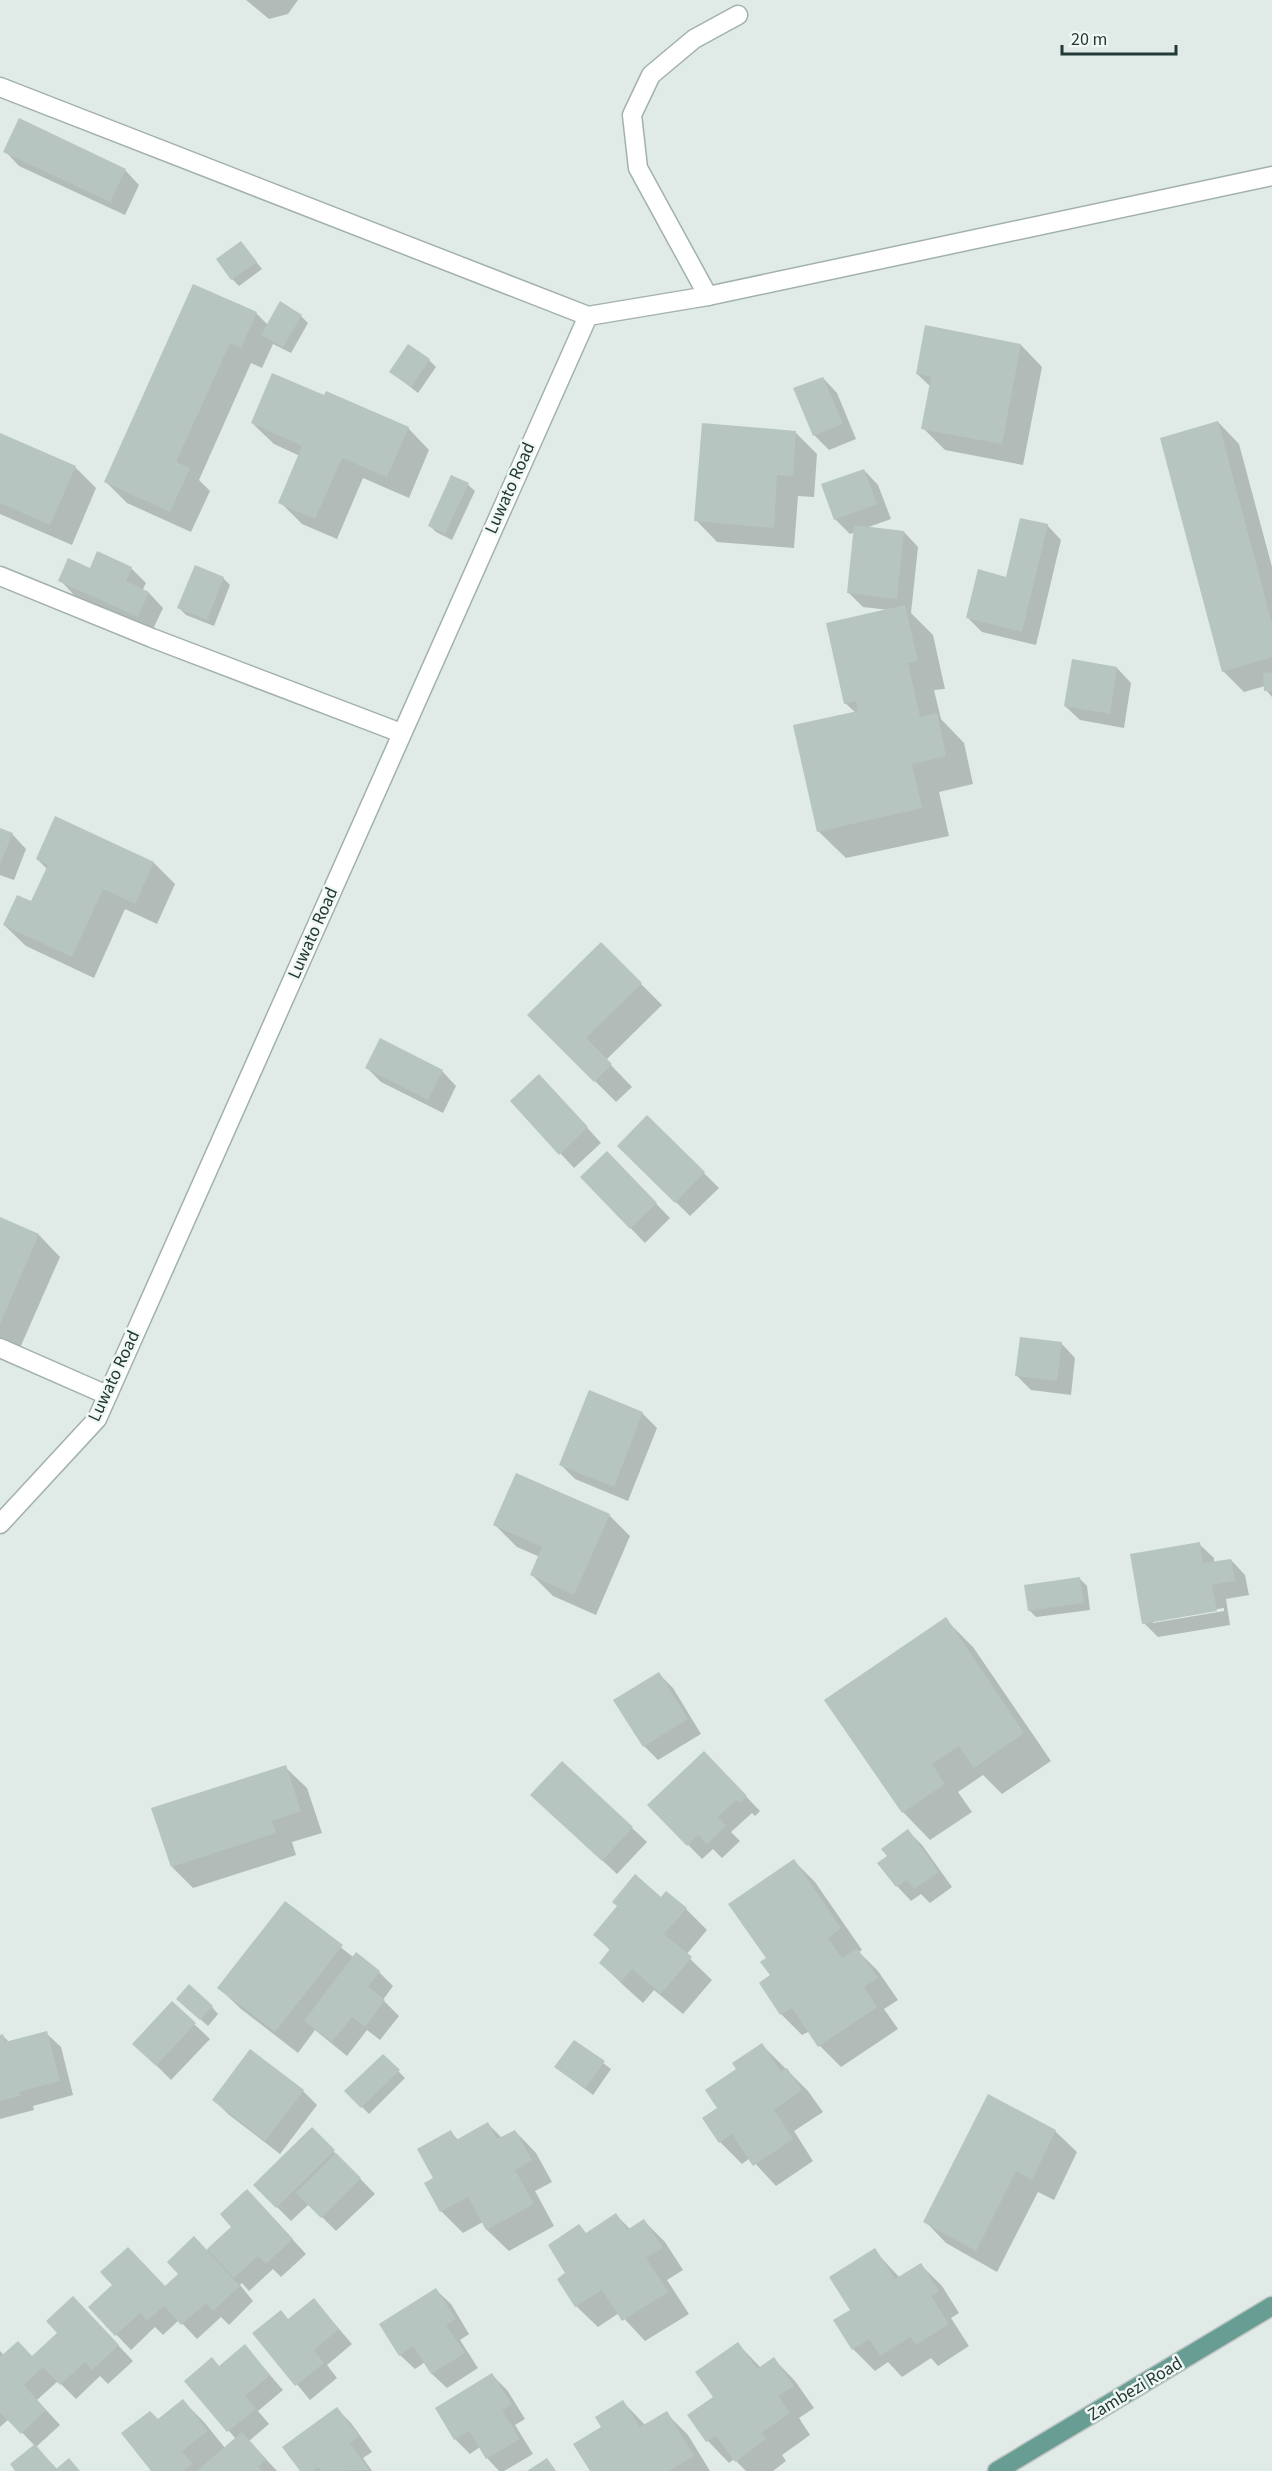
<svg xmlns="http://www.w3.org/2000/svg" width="1272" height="2471" font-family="'Source Sans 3',sans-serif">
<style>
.shadow{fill:#0003;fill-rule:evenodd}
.building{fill:#b6c5c0}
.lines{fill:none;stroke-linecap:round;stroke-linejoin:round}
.minor-casing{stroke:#a3b1ae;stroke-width:21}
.major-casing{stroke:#bdc4c2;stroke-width:21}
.minor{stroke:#fff;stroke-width:18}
.major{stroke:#689d94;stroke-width:18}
.labels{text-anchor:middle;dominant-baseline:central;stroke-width:5;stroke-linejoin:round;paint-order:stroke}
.street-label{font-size:18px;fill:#223935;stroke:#f0f7f4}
</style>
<rect width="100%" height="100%" fill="#e0eae7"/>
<g class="shadow">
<polygon points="246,0 298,0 288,14 269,19"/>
<polygon points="5,151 125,170 139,185 125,215 19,166"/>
<polygon points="241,243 262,269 239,286 232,279"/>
<polygon points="256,313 268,325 301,316 308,323 291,353 273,344 262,368 251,363 199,480 210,491 191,532 127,503 106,482"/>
<polygon points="1021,345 1042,367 1023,465 945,450 923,428 931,387 917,374"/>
<polygon points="429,360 436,367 418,393 391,372"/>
<polygon points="823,378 837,393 856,439 829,450 815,436 795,389"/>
<polygon points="1218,422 1239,444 1272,567 1272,697 1266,690 1265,686 1244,692 1223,671"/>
<polygon points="252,423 408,428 429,450 409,498 363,478 337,539 302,524 280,502 300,456 274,444"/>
<polygon points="795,432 817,454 814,497 798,496 794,548 717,542 696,520"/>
<polygon points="0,434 75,467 96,488 72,545 0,514"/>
<polygon points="864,470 878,485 891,519 866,528 904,532 918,547 911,613 933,635 945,689 934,690 941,719 964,743 973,784 939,792 949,836 846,858 818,831 856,713 845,703 889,610 863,607 848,592 855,532 850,534 835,519"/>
<polygon points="468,485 475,491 452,540 436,532 429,525"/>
<polygon points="1047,525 1061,540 1036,645 982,632 967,617 1007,578"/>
<polygon points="131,568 146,583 142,591 149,593 163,608 152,631 74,595 60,580 91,570"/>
<polygon points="223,578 230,585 214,626 186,615 179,608"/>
<polygon points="1117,668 1131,683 1124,728 1080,720 1065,706"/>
<polygon points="56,818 154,863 175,884 157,924 125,909 94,978 26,946 4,925 31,903 47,869 37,859"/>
<polygon points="0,830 12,834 26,849 14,880 0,875"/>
<polygon points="601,944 662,1005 606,1060 632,1087 616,1102 529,1015"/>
<polygon points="367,1068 442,1071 456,1086 443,1113 381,1082"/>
<polygon points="553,1090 601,1143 574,1168 560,1153"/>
<polygon points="647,1117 719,1188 690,1216 619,1146"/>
<polygon points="607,1153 670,1218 645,1243 582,1178"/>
<polygon points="0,1218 39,1235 60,1257 16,1357 0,1350"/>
<polygon points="1061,1343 1075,1358 1071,1395 1031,1390 1017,1376"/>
<polygon points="590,1392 642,1413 657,1428 628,1501 575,1479 561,1465"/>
<polygon points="609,1515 630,1536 596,1615 553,1596 532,1575 540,1557 517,1547 495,1525"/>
<path d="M1199 1544 1214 1558V1563L1231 1560 1245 1575 1249 1595 1226 1599 1230 1625 1158 1637 1144 1623ZM1224 1608V1611L1153 1623V1620Z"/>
<polygon points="1080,1579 1087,1586 1090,1610 1036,1617 1029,1610"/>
<polygon points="945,1619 973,1647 1051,1761 1002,1794 983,1775 958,1792 972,1812 930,1840 903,1812"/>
<polygon points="659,1674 673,1688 701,1734 658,1760 644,1746"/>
<polygon points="704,1753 760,1811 755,1816 752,1813 731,1832 740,1841 722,1858 713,1849 702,1859 649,1805"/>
<polygon points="285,1767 307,1788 322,1833 292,1842 296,1855 193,1888 172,1867"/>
<polygon points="547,1809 632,1828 647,1842 617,1874"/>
<polygon points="908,1831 922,1845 952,1887 930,1903 921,1894 911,1901 897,1886 889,1857"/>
<polygon points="794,1861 815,1882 862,1950 859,1952 878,1971 898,2000 884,2009 898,2029 841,2067 820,2046 810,2031 802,2035 781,2014 768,1959"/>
<polygon points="661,1899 686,1909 707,1930 686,1955 712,1980 683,2014 654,1990 643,2003 622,1984 601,1963 611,1951 595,1935"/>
<polygon points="285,1903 353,1957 379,1972 393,1986 383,2000 399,2016 380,2040 367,2030 347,2056 315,2030 298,2053 241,2009 219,1988"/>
<polygon points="172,2003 210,2039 171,2080 149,2058"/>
<polygon points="185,2006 212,2007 218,2014 208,2026"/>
<polygon points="46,2033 61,2047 73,2095 33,2106 34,2110 0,2119 0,2037 3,2036 9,2042"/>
<polygon points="575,2042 611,2069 593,2095 556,2067"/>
<polygon points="762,2045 808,2091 823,2112 794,2131 813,2161 776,2186 750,2158 742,2164 720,2142 704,2119 719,2109 739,2070"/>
<polygon points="383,2056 405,2078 369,2114 346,2091"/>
<polygon points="303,2091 317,2105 280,2154 228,2114 214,2100"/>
<polygon points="488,2124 502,2138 515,2131 536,2153 552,2182 535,2191 554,2226 509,2251 487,2230 483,2222 463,2233 441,2211 426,2183 435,2178 451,2132 458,2140"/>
<polygon points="312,2129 375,2194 336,2231 309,2204 291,2221 255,2185"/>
<polygon points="1055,2131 1077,2152 1054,2200 1038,2192 997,2272 946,2243 925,2221"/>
<polygon points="261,2205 306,2254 281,2277 273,2269 249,2291 242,2283 240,2285 253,2301 229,2325 221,2317 197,2339 179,2320 163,2335 155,2327 131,2350 90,2307 165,2288 233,2227"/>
<polygon points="616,2215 630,2229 644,2221 665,2242 683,2270 667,2280 689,2314 645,2341 619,2313 598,2327 576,2306 567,2274"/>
<polygon points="874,2250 900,2278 921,2265 942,2286 959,2313 951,2318 969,2346 938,2366 931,2358 902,2377 888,2362 875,2371 853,2349 836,2321 852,2311"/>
<polygon points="436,2290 451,2304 469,2334 460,2340 478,2368 447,2388 432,2374 425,2362 415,2369 400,2355"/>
<polygon points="314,2300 352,2344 327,2365 337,2378 310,2400 254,2333 288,2320"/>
<polygon points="87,2312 133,2361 108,2384 100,2376 76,2399 58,2381 37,2400 60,2425 36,2447 58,2470 80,2471 17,2471 35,2446 9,2419 0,2427 0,2351 4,2355 33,2358"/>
<polygon points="738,2344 761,2368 774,2359 795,2381 814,2408 799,2418 810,2435 782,2455 786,2461 773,2471 746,2471 734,2459 729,2463 708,2441 689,2415 715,2397"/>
<polygon points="245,2346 283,2390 258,2411 269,2424 249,2441 277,2471 153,2471 158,2421 183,2401 204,2422 225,2448 236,2439 186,2381 212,2359 220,2367"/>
<polygon points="492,2375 507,2390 525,2419 515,2425 533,2454 504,2471 499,2471 487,2458 480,2447 470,2454 455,2439"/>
<polygon points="623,2402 646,2426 666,2413 688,2435 710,2471 592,2471 603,2428"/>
<polygon points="337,2409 351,2423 372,2452 363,2458 372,2471 302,2471"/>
</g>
<g class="building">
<polygon points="19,118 126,169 110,202 3,152"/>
<polygon points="241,241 257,262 231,280 216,259"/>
<polygon points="193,284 257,312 241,348 230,343 176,462 190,468 170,512 104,482"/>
<polygon points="280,301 302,315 283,347 261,335"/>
<polygon points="925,325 1021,344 1002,444 921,429 931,377 916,374"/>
<polygon points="408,344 430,359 411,387 389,372"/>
<polygon points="272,373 324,395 326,391 409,427 387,477 342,458 315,519 278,503 302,446 251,423"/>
<polygon points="823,377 843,424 813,436 793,388"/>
<polygon points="1218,421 1272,623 1272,657 1222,672 1160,438"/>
<polygon points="702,423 796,431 793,476 777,475 774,528 694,521"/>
<polygon points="0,433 76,466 50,525 0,503"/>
<polygon points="864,469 877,504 834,520 821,484"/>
<polygon points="451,475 469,483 445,534 428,526"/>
<polygon points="1020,518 1048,524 1022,632 966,618 978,569 1006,577"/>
<polygon points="854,525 904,531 897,599 847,593"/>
<polygon points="97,551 132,567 126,581 149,592 138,617 58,581 68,558 90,568"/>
<polygon points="195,565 224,577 207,620 177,608"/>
<polygon points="905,605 918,661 908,663 920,717 937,713 946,756 912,764 922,808 817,832 793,725 858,711 856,701 844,704 826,623"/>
<polygon points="1072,659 1117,667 1110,714 1064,706"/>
<polygon points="1272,672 1272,691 1264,691 1263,673"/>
<polygon points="55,816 154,862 135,904 103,889 72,957 3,925 17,895 31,901 48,865 36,859"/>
<polygon points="0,828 13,833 0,864"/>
<polygon points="601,942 642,983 586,1038 612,1064 594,1082 527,1015"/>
<polygon points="380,1038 443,1070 428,1100 365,1068"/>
<polygon points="539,1074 588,1127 559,1155 510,1101"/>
<polygon points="647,1115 705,1172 675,1203 617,1146"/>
<polygon points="607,1151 657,1203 630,1229 580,1177"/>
<polygon points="0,1217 39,1234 0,1324"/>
<polygon points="1020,1337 1062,1342 1057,1381 1015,1376"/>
<polygon points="589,1390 643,1412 614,1487 559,1465"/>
<polygon points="516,1473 610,1514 574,1595 530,1575 542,1547 493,1525"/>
<polygon points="1200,1542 1203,1563 1231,1559 1235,1581 1212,1585 1217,1611 1142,1624 1130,1554"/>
<polygon points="1080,1577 1084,1603 1028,1611 1024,1585"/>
<polygon points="946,1617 1024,1733 974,1768 959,1746 932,1764 945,1784 902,1813 824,1700"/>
<polygon points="659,1672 688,1719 643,1747 613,1700"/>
<polygon points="704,1751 747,1796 740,1803 736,1800 718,1817 726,1826 707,1844 698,1835 687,1846 647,1805"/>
<polygon points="562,1761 633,1827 602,1861 530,1795"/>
<polygon points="286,1765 301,1811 272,1821 276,1833 171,1867 151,1808"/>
<polygon points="908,1829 939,1872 914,1889 907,1880 896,1887 877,1863 887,1856 881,1849"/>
<polygon points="794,1859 841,1928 828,1938 842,1958 857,1948 878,1978 864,1987 877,2007 818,2047 792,2008 780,2015 759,1983 770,1975 760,1962 766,1958 728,1904"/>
<polygon points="635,1874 661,1897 666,1891 687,1908 664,1934 692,1957 661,1994 632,1969 621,1982 599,1963 610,1949 593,1935 617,1906 612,1902"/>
<polygon points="285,1901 343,1945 275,2032 217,1988"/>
<polygon points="356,1952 380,1971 368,1987 385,2000 365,2027 352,2017 332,2042 304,2021"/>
<polygon points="189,1984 213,2006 200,2020 176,1999"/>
<polygon points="172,2001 196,2023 156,2066 132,2044"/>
<polygon points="47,2031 60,2081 19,2092 20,2096 0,2101 0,2035 3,2034 5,2042"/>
<polygon points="574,2040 605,2061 585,2089 554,2067"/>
<polygon points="762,2043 781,2072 787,2068 802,2090 774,2110 793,2139 753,2166 732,2134 719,2143 702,2118 717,2108 705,2090 736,2069 732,2063"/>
<polygon points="250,2049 304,2090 265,2141 212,2100"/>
<polygon points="383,2054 400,2070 361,2108 344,2091"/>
<polygon points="988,2094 1056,2130 1032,2180 1016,2171 976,2251 923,2222"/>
<polygon points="488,2122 497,2139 515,2130 532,2160 515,2170 534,2204 486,2230 468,2197 440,2212 424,2183 433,2178 417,2149 451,2130 456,2140"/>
<polygon points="312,2127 335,2150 276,2208 253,2185"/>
<polygon points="336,2153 361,2178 321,2218 296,2193"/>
<polygon points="247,2189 293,2239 266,2264 258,2256 234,2278 207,2249 231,2227 220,2214"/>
<polygon points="616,2213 627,2230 644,2219 663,2248 646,2258 668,2292 622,2321 602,2290 575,2307 557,2279 565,2273 548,2245 579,2224 586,2233"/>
<polygon points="194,2236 240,2286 213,2311 206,2303 181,2325 164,2306 147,2321 140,2313 115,2336 88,2307 112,2285 100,2272 128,2247 165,2286 178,2274 167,2262"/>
<polygon points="875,2248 895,2279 921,2263 939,2291 931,2296 949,2324 916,2345 910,2337 880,2356 869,2339 852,2350 833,2320 850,2310 829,2277"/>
<polygon points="436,2288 456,2319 446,2325 465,2353 431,2374 413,2346 399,2356 379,2324"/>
<polygon points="73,2296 119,2345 92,2370 85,2362 60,2385 43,2367 24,2385 46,2410 21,2434 0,2412 0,2357 18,2341 32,2356 57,2333 46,2321"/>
<polygon points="314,2298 339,2329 314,2350 324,2363 295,2386 252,2333 281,2310 288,2319"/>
<polygon points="738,2342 757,2369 774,2357 794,2386 778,2396 790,2413 761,2433 766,2439 735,2462 716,2436 706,2442 687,2415 713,2397 695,2372"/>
<polygon points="245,2344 270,2375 245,2396 256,2409 227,2432 184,2381 212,2357 219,2366"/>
<polygon points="492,2373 512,2404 502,2410 520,2439 486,2459 469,2431 454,2440 435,2408"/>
<polygon points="183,2399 208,2431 182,2451 193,2464 183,2471 151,2471 121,2433 150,2411 158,2419"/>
<polygon points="623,2400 640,2427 667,2411 694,2456 669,2471 590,2471 573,2444 601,2427 595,2417"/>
<polygon points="337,2407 359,2436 350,2443 369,2470 321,2471 318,2467 313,2471 300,2471 282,2447"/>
<polygon points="242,2432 266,2459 258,2467 262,2471 197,2471"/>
<polygon points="35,2444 56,2469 69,2458 80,2471 15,2471 10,2464"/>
<polygon points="547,2458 556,2471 527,2471"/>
</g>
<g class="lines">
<defs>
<g id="minor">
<polyline points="0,87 588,316 708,296 1272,176"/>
<polyline points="708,296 638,168 632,115 651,75 694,39 738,15"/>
<polyline points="0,576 152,638 401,733"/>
<polyline points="0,1348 107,1395"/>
<polyline points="0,1524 97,1419 588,316"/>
</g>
<polyline id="major" points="997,2471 1272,2306"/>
</defs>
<use href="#minor" class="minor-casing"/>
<use href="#major" class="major-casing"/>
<use href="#minor" class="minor"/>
<use href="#major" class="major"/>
</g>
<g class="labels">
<g class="street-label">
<text transform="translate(510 488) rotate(-66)">Luwato Road</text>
<text transform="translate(313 933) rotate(-66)">Luwato Road</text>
<text transform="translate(114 1376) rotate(-65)">Luwato Road</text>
<text transform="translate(1135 2389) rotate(-31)">Zambezi Road</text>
</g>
</g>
<path d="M1062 45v9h114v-9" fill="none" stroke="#223935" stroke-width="3"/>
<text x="1071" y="45" font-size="18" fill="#223935" stroke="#f0f7f4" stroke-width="4.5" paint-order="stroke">20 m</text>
</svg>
